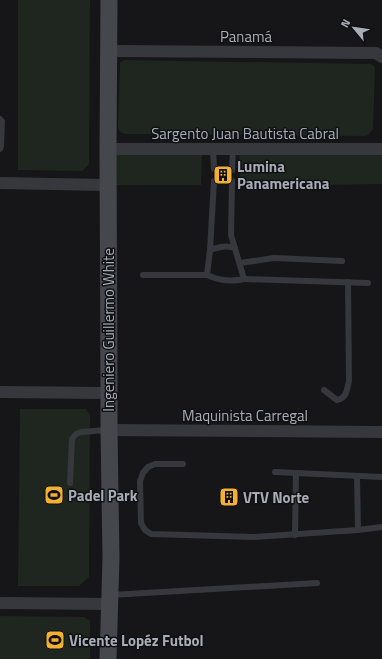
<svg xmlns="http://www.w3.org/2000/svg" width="382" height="659" font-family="'Titillium Web',sans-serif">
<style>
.green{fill:#1e261f}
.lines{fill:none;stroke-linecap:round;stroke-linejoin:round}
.lane{stroke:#37383d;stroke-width:6}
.street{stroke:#37383d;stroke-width:12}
.secondary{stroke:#45474d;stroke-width:17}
.labels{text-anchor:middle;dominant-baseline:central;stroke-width:3;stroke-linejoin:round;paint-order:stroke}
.street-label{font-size:15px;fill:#a8adb8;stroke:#111113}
.poi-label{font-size:15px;font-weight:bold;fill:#a8adb8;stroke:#111113;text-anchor:start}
</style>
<rect width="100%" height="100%" fill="#161618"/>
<g class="green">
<polygon points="18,0 90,0 89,164 82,171 18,170"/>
<polygon points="125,60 370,64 373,65 375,68 373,129 368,135 365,136 126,134 122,133 119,130 118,126 120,63 122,61"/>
<polygon points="108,149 202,149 201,185 108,185"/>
<polygon points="239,149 382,149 382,184 240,186"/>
<polygon points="20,409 86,409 90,414 89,577 79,586 18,586"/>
<polygon points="0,616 84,617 90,621 90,659 0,659"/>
</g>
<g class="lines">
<g class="lane">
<polyline points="0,119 2,121 1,146 0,149"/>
<polyline points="213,149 214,169"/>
<polyline points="232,170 233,149"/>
<path d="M214 181 210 250 207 275C220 281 231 282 244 279L231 235 232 181"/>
<path d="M210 250C219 247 226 245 235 248"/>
<polyline points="240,263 274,258 342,261"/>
<polyline points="143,275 207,275"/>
<polyline points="244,279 368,283"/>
<path d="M324 390 337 400C347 398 347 389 349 381L348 282"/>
<polyline points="183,464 155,464 148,467 143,473 140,481 141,523 145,530 151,534 254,537 358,530 382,527"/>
<polyline points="275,472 382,477"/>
<polyline points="357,477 358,530"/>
<polyline points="70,483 72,439 76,434 81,432 107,430"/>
<polyline points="295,535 296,473"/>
<polyline points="111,595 317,583"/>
</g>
<g class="street">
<polyline points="108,51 376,53 382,57"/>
<polyline points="108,149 382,149"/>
<polyline points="0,183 108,185"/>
<polyline points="0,392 109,393"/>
<polyline points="109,430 382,432"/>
<polyline points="0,603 110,604"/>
</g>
<polyline class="secondary" points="108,659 111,558 109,430 109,393 108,149 109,0"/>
</g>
<defs>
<symbol id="building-square" viewBox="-11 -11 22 22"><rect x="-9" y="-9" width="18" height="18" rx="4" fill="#f2b134" stroke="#111113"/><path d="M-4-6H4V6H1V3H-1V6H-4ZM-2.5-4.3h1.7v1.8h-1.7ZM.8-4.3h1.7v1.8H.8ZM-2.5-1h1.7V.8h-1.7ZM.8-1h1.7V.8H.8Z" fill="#111"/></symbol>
<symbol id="stadium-square" viewBox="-11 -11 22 22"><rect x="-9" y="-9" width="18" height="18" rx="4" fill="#f2b134" stroke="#111113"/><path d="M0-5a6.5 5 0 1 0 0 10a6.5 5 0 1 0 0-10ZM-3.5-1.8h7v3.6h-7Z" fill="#111"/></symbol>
</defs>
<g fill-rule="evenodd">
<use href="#building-square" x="212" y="164" width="22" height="22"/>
<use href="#stadium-square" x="43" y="484" width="22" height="22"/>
<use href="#building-square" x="218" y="486" width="22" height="22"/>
<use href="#stadium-square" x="44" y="629" width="22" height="22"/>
</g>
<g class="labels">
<g class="street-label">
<text x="246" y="36">Panamá</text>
<text x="245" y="133">Sargento Juan Bautista Cabral</text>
<text transform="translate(108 330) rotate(-90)">Ingeniero Guillermo White</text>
<text x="245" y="415">Maquinista Carregal</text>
</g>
<g class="poi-label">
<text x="237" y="166">Lumina<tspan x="237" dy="17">Panamericana</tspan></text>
<text x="68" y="495">Padel Park</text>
<text x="243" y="497">VTV Norte</text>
<text x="69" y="640">Vicente Lopéz Futbol</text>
</g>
</g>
<g transform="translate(354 28) rotate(299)" stroke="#111113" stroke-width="3" paint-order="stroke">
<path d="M0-3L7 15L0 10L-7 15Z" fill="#a8adb8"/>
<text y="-6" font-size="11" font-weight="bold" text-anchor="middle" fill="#a8adb8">N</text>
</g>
</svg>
